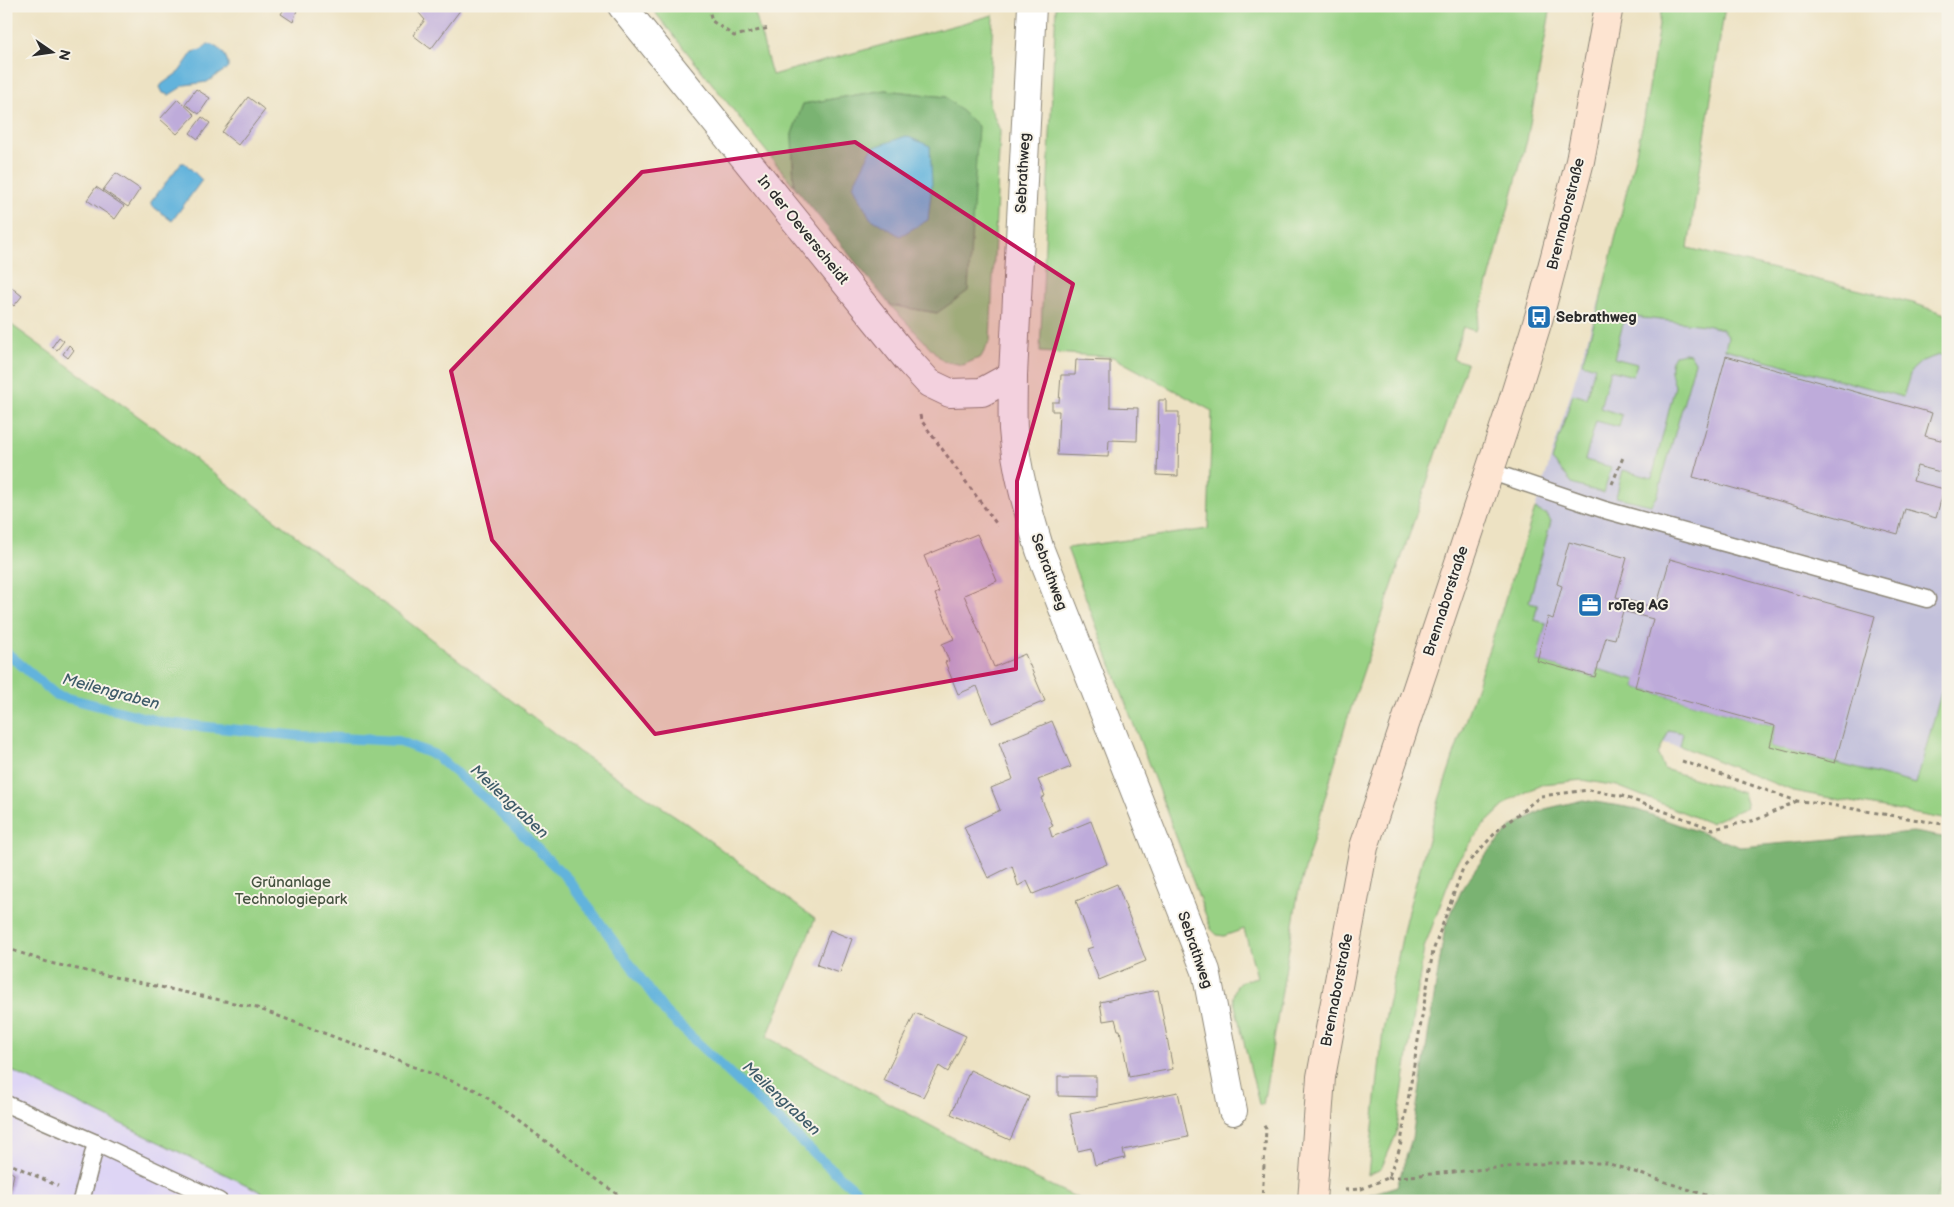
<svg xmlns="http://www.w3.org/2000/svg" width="1954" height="1207" font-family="'Balsamiq Sans',sans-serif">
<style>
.built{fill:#ded5f5}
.industrial{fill:#c3c1db}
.green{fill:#98d184;stroke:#627e58}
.forest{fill:#7ab372;stroke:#526f4e}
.water{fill:#62b3dc;stroke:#466f84}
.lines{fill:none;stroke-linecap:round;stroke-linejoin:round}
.stream{stroke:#62b3dc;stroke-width:10}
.building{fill:#beabda}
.service-casing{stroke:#8c8677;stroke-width:19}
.minor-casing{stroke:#8c8677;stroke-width:30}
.secondary-casing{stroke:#8c8677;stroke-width:30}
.path{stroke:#8c8677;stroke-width:3;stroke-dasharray:4 4;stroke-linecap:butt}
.service{stroke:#fff;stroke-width:16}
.minor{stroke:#fff;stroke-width:28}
.secondary{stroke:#fde4d1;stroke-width:28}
.marked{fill:#c2185b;fill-opacity:0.2;stroke:#c2185b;stroke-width:4;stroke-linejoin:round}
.labels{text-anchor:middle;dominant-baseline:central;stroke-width:4;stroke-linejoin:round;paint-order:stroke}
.street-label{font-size:15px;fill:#2b2b2b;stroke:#f7f3e8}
.poi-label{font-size:15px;font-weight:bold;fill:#2b2b2b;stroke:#f7f3e8;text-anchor:start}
.park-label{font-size:15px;fill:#465441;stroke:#f7f3e8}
.water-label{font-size:16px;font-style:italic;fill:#3e5b69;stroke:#f7f3e8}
</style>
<rect width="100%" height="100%" fill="#f7f3e8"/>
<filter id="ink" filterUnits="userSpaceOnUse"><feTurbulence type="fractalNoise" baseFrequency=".02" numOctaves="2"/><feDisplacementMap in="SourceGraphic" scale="10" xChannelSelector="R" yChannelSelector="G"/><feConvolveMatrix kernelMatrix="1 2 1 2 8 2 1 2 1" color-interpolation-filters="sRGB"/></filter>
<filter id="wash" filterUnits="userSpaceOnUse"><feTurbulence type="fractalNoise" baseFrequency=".0096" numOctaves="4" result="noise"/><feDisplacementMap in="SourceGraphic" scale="20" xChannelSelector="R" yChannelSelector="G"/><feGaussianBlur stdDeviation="1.12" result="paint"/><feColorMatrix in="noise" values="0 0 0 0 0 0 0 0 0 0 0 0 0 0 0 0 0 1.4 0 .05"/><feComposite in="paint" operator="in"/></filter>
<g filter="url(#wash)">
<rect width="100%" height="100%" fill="#ede2c3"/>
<polygon class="built" points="6,1063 285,1201 6,1201"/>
<polygon class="industrial" points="1619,237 1948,320 1948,811 1946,817 1478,694"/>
<g class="green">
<polygon points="650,6 753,6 772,75 993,15 989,104 1000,131 990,340 981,357 963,365 943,361 890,305 937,313 946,97 885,90 803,104 792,134 794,186"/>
<path d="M1056 6H1551L1527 140 1475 331 1463 327 1453 359 1467 363 1347 720 1298 894 1263 1105 1259 1104 1233 997C1236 980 1243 981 1257 977L1244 929 1224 936 1217 935 1211 929 1067 548 1208 529 1212 411 1113 357 1040 352Z"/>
<polygon points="1662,6 1725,6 1688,248 1913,303 1948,315 1948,357 1939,355 1922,361 1911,371 1903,397 1725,349 1728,337 1722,329 1705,325 1625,316 1614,358 1637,364 1633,376 1610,370 1600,408 1622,415 1619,427 1596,421 1585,460 1611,467 1604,493 1574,485 1552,460 1573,394 1586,398 1595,367 1582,363 1598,310 1644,119"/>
<polygon points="6,321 153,427 579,752 683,821 815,919 767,1037 983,1154 1084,1201 280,1201 6,1068"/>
<path d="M1685 353 1690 354 1695 362 1657 497 1651 505 1616 497 1623 470 1652 478 1675 386C1671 374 1668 366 1675 355Z"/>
<polygon points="1535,509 1547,515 1551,521 1529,602 1538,604 1534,620 1546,623 1537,661 1594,677 1597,669 1636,680 1635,687 1775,726 1770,746 1916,784 1948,668 1948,820 1793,791 1680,746 1683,733 1669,730 1658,755 1664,769 1743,793 1747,807 1710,823 1617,786 1582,780 1543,784 1510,800 1483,826 1456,863 1424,948 1396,1135 1381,1169 1368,1175 1383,1030 1406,918 1439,800"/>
<polygon points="1948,1170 1948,1201 1935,1201 1940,1183"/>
</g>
<g class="forest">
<polygon points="885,90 946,97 978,126 968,291 937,313 890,305 794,186 792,134 803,104"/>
<polygon points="1583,800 1632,808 1741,847 1913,832 1948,838 1948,1170 1940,1183 1935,1201 1367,1201 1367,1195 1397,1186 1412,1138 1445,927 1463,887 1487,853 1512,827 1545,809"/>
</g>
<g class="water">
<path d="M208 44C220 46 229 57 228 68L207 82 185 85 169 95 163 93 160 87 162 84 179 72 193 52 201 50Z"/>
<polygon points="906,136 930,146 932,184 928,220 900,236 870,218 853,185 872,148"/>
<polygon points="181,163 185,163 202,180 172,221 151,205 151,202"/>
</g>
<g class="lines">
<polyline class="stream" points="6,652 56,695 166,723 301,736 398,741 435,755 490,802 568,879 665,1012 821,1160 868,1201"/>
</g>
<g id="blocks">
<g class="building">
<polygon points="286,6 297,10 293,22 281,14"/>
<polygon points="413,6 458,6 461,9 431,49 413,35 425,20"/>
<polygon points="196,89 210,98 199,114 185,104"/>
<polygon points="248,97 265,110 238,145 222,132"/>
<polygon points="178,99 195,115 177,134 160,119"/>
<polygon points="202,117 210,123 198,139 190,133"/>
<polygon points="116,173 140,189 128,207 103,190"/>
<polygon points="96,187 124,206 115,219 87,200"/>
<polygon points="6,283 22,296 14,306 6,300"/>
<polygon points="59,337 64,341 57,350 52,347"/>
<polygon points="69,345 74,350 68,358 63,354"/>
<polygon points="1726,356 1932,413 1925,436 1948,442 1948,474 1917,466 1913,481 1944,489 1936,518 1905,509 1898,534 1693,477"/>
<polygon points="1076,360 1110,361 1110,407 1138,408 1137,441 1109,440 1108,457 1057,455 1059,411 1052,411 1052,402 1059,402 1061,375 1075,375"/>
<polygon points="1159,400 1166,400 1166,412 1179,412 1178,476 1157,475"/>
<polygon points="977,534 997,581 964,595 994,667 1025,654 1045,701 992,723 977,686 958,694 945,662 949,661 942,644 954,639 935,594 939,592 924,556"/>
<polygon points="1569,542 1627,558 1616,597 1656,608 1670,559 1875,616 1835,763 1770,746 1775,726 1635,687 1653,619 1623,611 1615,639 1606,637 1595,677 1537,661 1548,617 1553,619 1562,586 1557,584"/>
<polygon points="1052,721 1071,767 1038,780 1045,796 1041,798 1053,826 1049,827 1052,837 1091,821 1107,864 1033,894 1027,881 1018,886 1012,866 988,878 964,827 1000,810 991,788 1013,779 999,743"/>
<polygon points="1117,884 1146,961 1099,980 1087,949 1093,947 1076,901"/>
<polygon points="830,930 852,939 840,973 817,965"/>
<polygon points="1158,990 1173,1069 1129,1077 1120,1030 1118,1030 1115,1019 1103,1021 1100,1002"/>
<polygon points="915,1013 966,1036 948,1072 939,1066 923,1097 883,1080"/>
<polygon points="970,1070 1029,1097 1010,1140 951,1114"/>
<polygon points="1058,1076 1096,1076 1096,1097 1058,1096"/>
<polygon points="1178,1092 1188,1137 1123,1150 1125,1158 1095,1165 1091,1148 1078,1151 1070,1114"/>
<polygon points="6,1169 14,1174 8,1201 6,1201"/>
</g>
</g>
</g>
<g filter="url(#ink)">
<use href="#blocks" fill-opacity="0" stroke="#8c8677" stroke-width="1"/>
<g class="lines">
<defs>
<g id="service">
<polyline points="1489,471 1605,510 1927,599"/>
<polyline points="6,1104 96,1143 219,1201"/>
<polyline points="81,1201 96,1143"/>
</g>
<g id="minor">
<polyline points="622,6 908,360 929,383 950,393 982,392 1013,375"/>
<path d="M1032 6 1013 375C1013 393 1012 411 1013 429 1016 470 1028 511 1040 550L1206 971 1233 1111"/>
</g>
<polyline id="secondary" points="1312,1201 1321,1077 1364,847 1512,404 1539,317 1580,161 1609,6"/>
</defs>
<use href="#service" class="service-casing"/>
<use href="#minor" class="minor-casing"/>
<use href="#secondary" class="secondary-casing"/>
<g class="path">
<polyline points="708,6 712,21 734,36 769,28"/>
<polyline points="920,415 921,420 998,526"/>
<polyline points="1612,484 1624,455"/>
<polyline points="1682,761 1797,801 1813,802 1948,825"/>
<polyline points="6,948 50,963 257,1008 478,1091 626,1201"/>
<polyline points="6,1162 58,1186"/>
<polyline points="1388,1178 1551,1163 1607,1163 1724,1201"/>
<polyline points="1345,1190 1361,1189 1388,1178 1400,1148 1433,951 1463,868 1498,830 1541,796 1589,790 1622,796 1713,829 1756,820 1797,801"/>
<polyline points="133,1201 147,1198"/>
<polyline points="1262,1201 1266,1129 1263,1124"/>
</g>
<use href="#service" class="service"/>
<use href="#minor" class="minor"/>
<use href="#secondary" class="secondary"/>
</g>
</g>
<path class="marked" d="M855 142 1073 284 1017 481 1016 669 655 734 492 540 451 371 642 172Z"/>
<defs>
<symbol id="bus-square" viewBox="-11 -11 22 22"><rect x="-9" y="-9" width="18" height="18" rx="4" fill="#1f6fb2" stroke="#f7f3e8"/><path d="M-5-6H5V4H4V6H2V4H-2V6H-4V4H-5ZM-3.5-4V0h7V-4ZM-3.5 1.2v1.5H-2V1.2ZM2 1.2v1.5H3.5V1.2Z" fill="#fff"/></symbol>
<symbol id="office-square" viewBox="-11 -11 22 22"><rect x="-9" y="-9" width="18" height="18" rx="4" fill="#1f6fb2" stroke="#f7f3e8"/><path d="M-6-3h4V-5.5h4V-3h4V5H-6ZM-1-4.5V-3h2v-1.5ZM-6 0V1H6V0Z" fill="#fff"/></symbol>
</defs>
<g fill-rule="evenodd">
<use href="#bus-square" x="1525" y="303" width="28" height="28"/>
<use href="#office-square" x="1576" y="591" width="28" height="28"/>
</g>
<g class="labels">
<g class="street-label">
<text transform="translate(1023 173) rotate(-87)">Sebrathweg</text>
<text transform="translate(1566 214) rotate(-76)">Brennaborstraße</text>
<text transform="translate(803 230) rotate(51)">In der Oeverscheidt</text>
<text transform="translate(1049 572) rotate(70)">Sebrathweg</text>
<text transform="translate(1446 601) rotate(-72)">Brennaborstraße</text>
<text transform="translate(1195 950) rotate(71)">Sebrathweg</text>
<text transform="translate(1337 990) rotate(-79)">Brennaborstraße</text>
</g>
<g class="poi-label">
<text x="1556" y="317">Sebrathweg</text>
<text x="1608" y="605">roTeg AG</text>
</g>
<g class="park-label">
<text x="291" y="882">Grünanlage<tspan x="291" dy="17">Technologiepark</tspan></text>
</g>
<g class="water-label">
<text transform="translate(111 692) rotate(15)">Meilengraben</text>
<text transform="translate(509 802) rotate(43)">Meilengraben</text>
<text transform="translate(781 1099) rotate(43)">Meilengraben</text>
</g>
</g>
<rect width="1954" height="1207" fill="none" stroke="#f7f3e8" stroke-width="25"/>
<g transform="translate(52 52) rotate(103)" stroke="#f7f3e8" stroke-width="4" paint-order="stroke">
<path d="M0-4L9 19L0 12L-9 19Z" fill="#2b2b2b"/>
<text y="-8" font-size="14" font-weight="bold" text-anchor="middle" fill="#2b2b2b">N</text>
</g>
</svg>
